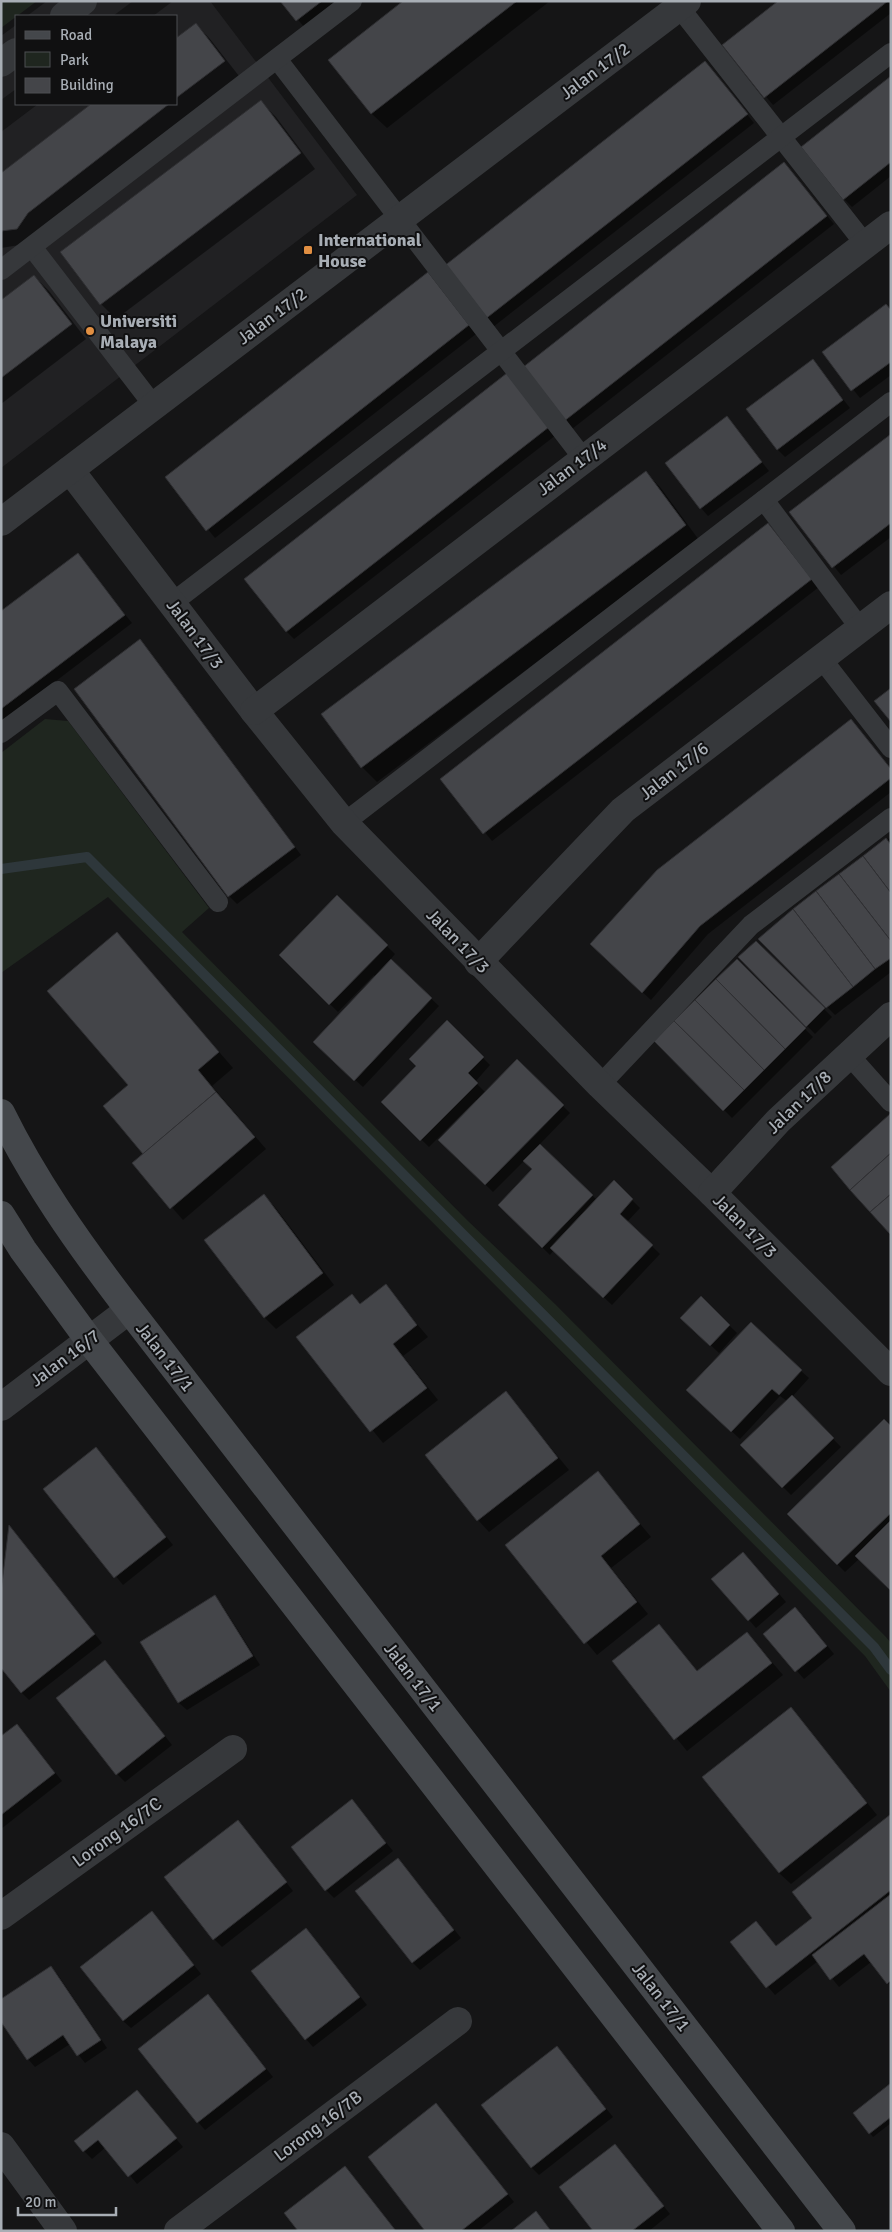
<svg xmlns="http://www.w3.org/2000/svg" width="892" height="2232" font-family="Signika,sans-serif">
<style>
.built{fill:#212123}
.green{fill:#1f261f}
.shadow{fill:#0007}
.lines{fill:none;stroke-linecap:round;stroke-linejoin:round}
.stream{stroke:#2e373b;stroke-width:10}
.building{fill:#444549;stroke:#2f2f32}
.lane{stroke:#36383b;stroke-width:20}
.street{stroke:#36383b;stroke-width:28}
.secondary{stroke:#44474b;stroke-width:28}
.poi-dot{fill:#e18f42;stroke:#101011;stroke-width:2}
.labels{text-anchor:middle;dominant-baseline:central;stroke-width:4;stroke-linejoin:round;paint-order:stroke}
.street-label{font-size:18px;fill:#a8aeb5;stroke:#101011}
.poi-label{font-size:18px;font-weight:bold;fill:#a8aeb5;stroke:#101011;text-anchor:start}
</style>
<rect width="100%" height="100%" fill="#151516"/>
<g class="built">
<polygon points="47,1 133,1 113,16 27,16"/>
<polygon points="173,1 210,1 357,195 1,468 1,132 38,104 176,104 176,16 153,16"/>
<polygon points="16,25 16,89 1,100 1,36"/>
</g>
<g class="green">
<polygon points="1,1 37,1 1,28"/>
<polygon points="45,719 68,721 209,908 182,932 468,1221 555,1304 886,1637 891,1643 891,1692 865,1656 108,897 1,973 1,753"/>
</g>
<g class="shadow">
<polygon points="282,1 355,1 311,35"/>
<polygon points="405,1 550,1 387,128 372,114 330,60"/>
<polygon points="780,1 891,1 891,13 773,105 723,45"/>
<polygon points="196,24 210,39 239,76 32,243 1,248 1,175 93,104 176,104 176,39"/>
<polygon points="705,63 754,123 493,327 485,320"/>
<polygon points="891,78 891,176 852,207 844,199"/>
<polygon points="261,102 276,117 315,169 116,319 101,304 62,252"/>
<polygon points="784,164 834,224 572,429 564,421"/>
<polygon points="428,274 476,334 215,538 166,478"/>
<polygon points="34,276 49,291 86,339 1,404 1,302"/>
<polygon points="891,311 891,375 860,398 823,352"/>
<polygon points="813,361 850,408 785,457 777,449"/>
<polygon points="507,375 556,435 294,639 287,632"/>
<polygon points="727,418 769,471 708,516 701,508"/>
<polygon points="891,435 891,537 841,575 791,513"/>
<polygon points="646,473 660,487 699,540 377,782 362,767"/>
<polygon points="768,525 819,587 492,841 441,779"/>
<polygon points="77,555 132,623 1,723 1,613"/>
<polygon points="140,641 301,855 237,904 229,896"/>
<polygon points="851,720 891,769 891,792 708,934 651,1000 599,952"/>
<polygon points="891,837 891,972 835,1015 760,939"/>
<polygon points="337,897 395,954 390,960 439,1006 363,1087 322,1050 376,977 374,975 338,1012 280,955"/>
<polygon points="117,934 233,1068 212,1086 266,1149 183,1220 134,1164 145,1154 129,1086"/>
<polygon points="756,942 832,1017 815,1034 740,957"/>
<polygon points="737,961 813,1037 732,1118 656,1041"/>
<polygon points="447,1022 490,1065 475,1082 486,1093 517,1061 570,1113 539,1145 597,1200 614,1182 640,1208 627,1222 660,1254 612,1305 554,1250 550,1255 499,1205 534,1170 524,1161 493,1192 440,1140 477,1102 476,1100 429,1147 383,1102 418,1066"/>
<polygon points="264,1196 275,1207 334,1285 276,1329 265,1318"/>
<polygon points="385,1286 428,1337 403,1356 438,1400 383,1443 298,1338 352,1295 361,1304"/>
<polygon points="701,1298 737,1333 719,1353 682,1318"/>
<polygon points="801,1371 809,1378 792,1397 841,1447 791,1495 741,1445 787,1401 780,1396 740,1439 696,1398"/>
<polygon points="506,1393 569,1470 489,1532 478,1520"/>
<polygon points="891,1428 891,1589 860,1558 845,1572 788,1514"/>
<polygon points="103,1457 173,1545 123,1585 45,1489"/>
<polygon points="597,1472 651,1537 611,1568 648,1614 597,1655 506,1545"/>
<polygon points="10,1527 102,1643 29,1700 21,1692"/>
<polygon points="751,1561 786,1602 756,1628 713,1579"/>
<polygon points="214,1597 222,1605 260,1665 187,1710 179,1703 141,1642"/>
<polygon points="803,1616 834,1654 804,1679 765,1634"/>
<polygon points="659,1626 698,1672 747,1633 783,1675 687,1751 614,1662"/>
<polygon points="112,1669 172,1745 125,1782 117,1774"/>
<polygon points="791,1708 877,1815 791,1884 779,1873"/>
<polygon points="24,1734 62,1781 1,1829 1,1738"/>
<polygon points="352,1801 393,1851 334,1898 326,1890"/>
<polygon points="891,1816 891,1986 871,1962 839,1987 818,1961 775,1995 731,1943 777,1947 814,1918"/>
<polygon points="238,1821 293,1891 222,1947 214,1939"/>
<polygon points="398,1859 461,1938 420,1970 412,1962"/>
<polygon points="152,1912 201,1974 131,2028 123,2021"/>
<polygon points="306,1929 367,2005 313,2047 306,2039"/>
<polygon points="51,1967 58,1975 107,2048 85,2063 70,2044 35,2067 28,2059"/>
<polygon points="208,1996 273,2077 205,2130 198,2122"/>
<polygon points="557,2047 613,2117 539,2175 531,2167"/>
<polygon points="891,2085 891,2123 873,2137 870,2133"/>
<polygon points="137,2092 183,2147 137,2184 106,2147 92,2159 84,2151"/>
<polygon points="436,2105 514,2202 478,2231 427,2231"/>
<polygon points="615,2145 670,2214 649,2231 595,2231"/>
<polygon points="345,2167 352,2175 396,2231 299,2231"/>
</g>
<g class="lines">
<polyline class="stream" points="1,869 87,857 874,1647 891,1670"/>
</g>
<g class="building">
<polygon points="280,1 322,1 296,21"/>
<polygon points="403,1 517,1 371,114 328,60"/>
<polygon points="778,1 888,1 764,98 722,45"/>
<polygon points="196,23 225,61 176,98 176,38"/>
<polygon points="705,61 748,114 484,320 443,267"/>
<polygon points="891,76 891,162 843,200 801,147"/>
<polygon points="261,100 301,153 100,305 60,252"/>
<polygon points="91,104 169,104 28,213 17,229 1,231 1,173"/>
<polygon points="784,162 827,216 563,422 522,368"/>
<polygon points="428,272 469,325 206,531 165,477"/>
<polygon points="34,275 72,324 1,378 1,300"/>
<polygon points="886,304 891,310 891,362 851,391 822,352"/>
<polygon points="813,359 843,400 777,450 746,409"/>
<polygon points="507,373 549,427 286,632 244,579"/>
<polygon points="727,416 762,462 700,509 665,463"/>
<polygon points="891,434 891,523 832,568 789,512"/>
<polygon points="646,471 686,525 361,768 321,714"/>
<polygon points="768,523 812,579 483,834 440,779"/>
<polygon points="78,553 125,615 1,709 1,611"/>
<polygon points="140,639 295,847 228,897 74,689"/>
<polygon points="891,688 891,722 874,701"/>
<polygon points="851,719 891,769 891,778 700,926 642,993 590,944 657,870"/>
<polygon points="886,838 891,845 891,893 863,856"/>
<polygon points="863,856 891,893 891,941 839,874"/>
<polygon points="839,874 891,941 891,958 875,969 816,891"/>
<polygon points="816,891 875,969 853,987 793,909"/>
<polygon points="337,895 388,945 329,1005 279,955"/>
<polygon points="793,909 853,987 826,1008 758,939"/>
<polygon points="117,932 219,1052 198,1070 216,1092 143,1154 103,1106 128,1085 47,991"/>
<polygon points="756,941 825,1008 806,1027 738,957"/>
<polygon points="391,959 432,998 354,1081 313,1042"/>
<polygon points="737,959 806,1028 785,1049 716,979"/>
<polygon points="716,979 785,1049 764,1070 695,1000"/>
<polygon points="695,1000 764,1070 744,1090 674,1021"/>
<polygon points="447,1020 484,1057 468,1073 478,1083 420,1141 381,1102 416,1066 409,1059"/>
<polygon points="674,1021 744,1090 723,1111 654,1041"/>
<polygon points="517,1059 564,1105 485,1185 438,1140"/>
<polygon points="216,1092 255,1137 170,1209 132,1163"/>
<polygon points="890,1114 891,1153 850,1190 831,1167"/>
<polygon points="540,1144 593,1195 542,1248 498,1205 532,1169 523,1161"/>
<polygon points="891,1153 891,1194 870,1212 850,1190"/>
<polygon points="614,1180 633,1199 620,1214 653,1245 603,1298 550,1248"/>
<polygon points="264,1194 323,1273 264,1318 204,1240"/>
<polygon points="891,1194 891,1233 890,1234 870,1212"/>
<polygon points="386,1284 417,1325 393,1344 427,1388 370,1432 296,1337 352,1294 360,1304"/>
<polygon points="701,1296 730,1325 710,1346 680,1318"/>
<polygon points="751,1322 802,1370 779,1395 772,1389 731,1432 686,1390"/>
<polygon points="506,1391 558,1458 477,1521 425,1455"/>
<polygon points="792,1395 834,1438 782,1488 740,1445"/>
<polygon points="884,1419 891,1426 891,1513 837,1565 787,1514"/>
<polygon points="96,1447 166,1537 114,1578 43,1489"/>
<polygon points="598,1471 640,1524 601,1556 637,1602 584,1644 505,1545"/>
<polygon points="891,1520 891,1591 855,1556"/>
<polygon points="9,1525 95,1634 21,1693 1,1668 1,1592"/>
<polygon points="743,1552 779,1594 748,1621 711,1579"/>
<polygon points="215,1595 253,1656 178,1703 140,1642"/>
<polygon points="795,1607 827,1646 795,1672 763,1634"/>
<polygon points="659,1624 697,1671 747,1632 772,1663 674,1740 612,1661"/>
<polygon points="105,1660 165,1736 116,1775 56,1698"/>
<polygon points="791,1707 867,1803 779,1873 702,1777"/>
<polygon points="17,1724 55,1773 1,1815 1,1736"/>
<polygon points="352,1799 386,1843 325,1891 291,1847"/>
<polygon points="891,1814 891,1890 766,1988 730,1942 756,1921 776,1946 812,1918 792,1892"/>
<polygon points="238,1820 287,1882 213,1940 164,1877"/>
<polygon points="398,1858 454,1930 412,1963 355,1891"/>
<polygon points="891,1894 891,1980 887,1984 864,1954 830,1980 812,1955"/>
<polygon points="152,1911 194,1965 123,2021 80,1967"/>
<polygon points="306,1928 360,1997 305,2040 251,1971"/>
<polygon points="51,1966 101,2040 77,2056 63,2035 27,2060 1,2022 1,1999"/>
<polygon points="208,1994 266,2069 197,2123 138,2049"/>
<polygon points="557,2046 606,2109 531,2168 481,2105"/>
<polygon points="891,2083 891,2117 869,2134 853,2113"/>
<polygon points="137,2090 177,2138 128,2177 98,2140 83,2152 74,2141"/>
<polygon points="436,2103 508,2194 461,2231 425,2231 368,2157"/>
<polygon points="615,2144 664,2206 632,2231 593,2231 559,2187"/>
<polygon points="345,2166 396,2231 298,2231 284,2213"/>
<polygon points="536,2211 551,2231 511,2231"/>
</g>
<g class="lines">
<g class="lane">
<polyline points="679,7 865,244"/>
<polyline points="277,59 583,458"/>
<polyline points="32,247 154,406"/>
<polyline points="1,270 352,1"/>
<polyline points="764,500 860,628"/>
<polyline points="172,603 891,53"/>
<polyline points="821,658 891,748"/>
<polyline points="1,733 58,691 218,902"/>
<polyline points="344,823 891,402"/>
<polyline points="848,1054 891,1102"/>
<polyline points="600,1085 751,925 891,818"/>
</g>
<g class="street">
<polyline points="64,16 83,1"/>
<polyline points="1,63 16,52"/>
<polyline points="70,470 254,711 344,823 600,1085 712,1193 891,1372"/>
<polyline points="1,522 687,1"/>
<polyline points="254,711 891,225"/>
<polyline points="478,962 623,810 891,605"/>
<polyline points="712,1193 778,1121 891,1016"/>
<polyline points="1,1407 129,1310"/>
<polyline points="1,1916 233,1749"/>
<polyline points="1,2146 63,2231"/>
<polyline points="178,2231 458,2021"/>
</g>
<g class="secondary">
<path d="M1 1113C34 1180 76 1240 121 1299L842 2231"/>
<polyline points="1,1215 23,1250 89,1340 781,2231"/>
</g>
</g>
<g class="poi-dot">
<rect x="303" y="245" width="10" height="10" rx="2.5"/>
<circle cx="90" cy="331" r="5"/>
</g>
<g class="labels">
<g class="street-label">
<text transform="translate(595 71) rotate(-37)">Jalan 17/2</text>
<text transform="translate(272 316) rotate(-37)">Jalan 17/2</text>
<text transform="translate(572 467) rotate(-37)">Jalan 17/4</text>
<text transform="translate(195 634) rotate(53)">Jalan 17/3</text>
<text transform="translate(674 771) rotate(-38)">Jalan 17/6</text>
<text transform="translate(458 941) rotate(46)">Jalan 17/3</text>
<text transform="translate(799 1102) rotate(-44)">Jalan 17/8</text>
<text transform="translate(745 1226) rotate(45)">Jalan 17/3</text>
<text transform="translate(165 1357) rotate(52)">Jalan 17/1</text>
<text transform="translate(65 1358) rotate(-37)">Jalan 16/7</text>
<text transform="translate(413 1677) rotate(52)">Jalan 17/1</text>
<text transform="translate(117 1832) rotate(-36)">Lorong 16/7C</text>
<text transform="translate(661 1997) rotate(52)">Jalan 17/1</text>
<text transform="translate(318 2126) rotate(-37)">Lorong 16/7B</text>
</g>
<g class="poi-label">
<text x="318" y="240">International<tspan x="318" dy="21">House</tspan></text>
<text x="100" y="321">Universiti<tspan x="100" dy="21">Malaya</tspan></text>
</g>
</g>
<rect width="892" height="2232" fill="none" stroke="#a8aeb5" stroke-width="5"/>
<rect x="15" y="15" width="162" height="90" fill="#101011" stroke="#4d4f53"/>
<rect x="25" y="31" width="25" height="8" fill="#44474b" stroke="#4d4f53"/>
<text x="60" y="40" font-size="15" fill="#a8aeb5">Road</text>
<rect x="25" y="52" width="25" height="15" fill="#1f261f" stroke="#4d4f53"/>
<text x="60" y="65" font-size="15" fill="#a8aeb5">Park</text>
<rect x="25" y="78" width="25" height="15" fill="#444549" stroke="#4d4f53"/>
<text x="60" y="90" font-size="15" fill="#a8aeb5">Building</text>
<path d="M18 2207v8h98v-8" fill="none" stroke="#a8aeb5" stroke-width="2.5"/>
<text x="25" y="2207" font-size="15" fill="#a8aeb5" stroke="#101011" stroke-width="4" paint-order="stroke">20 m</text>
</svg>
